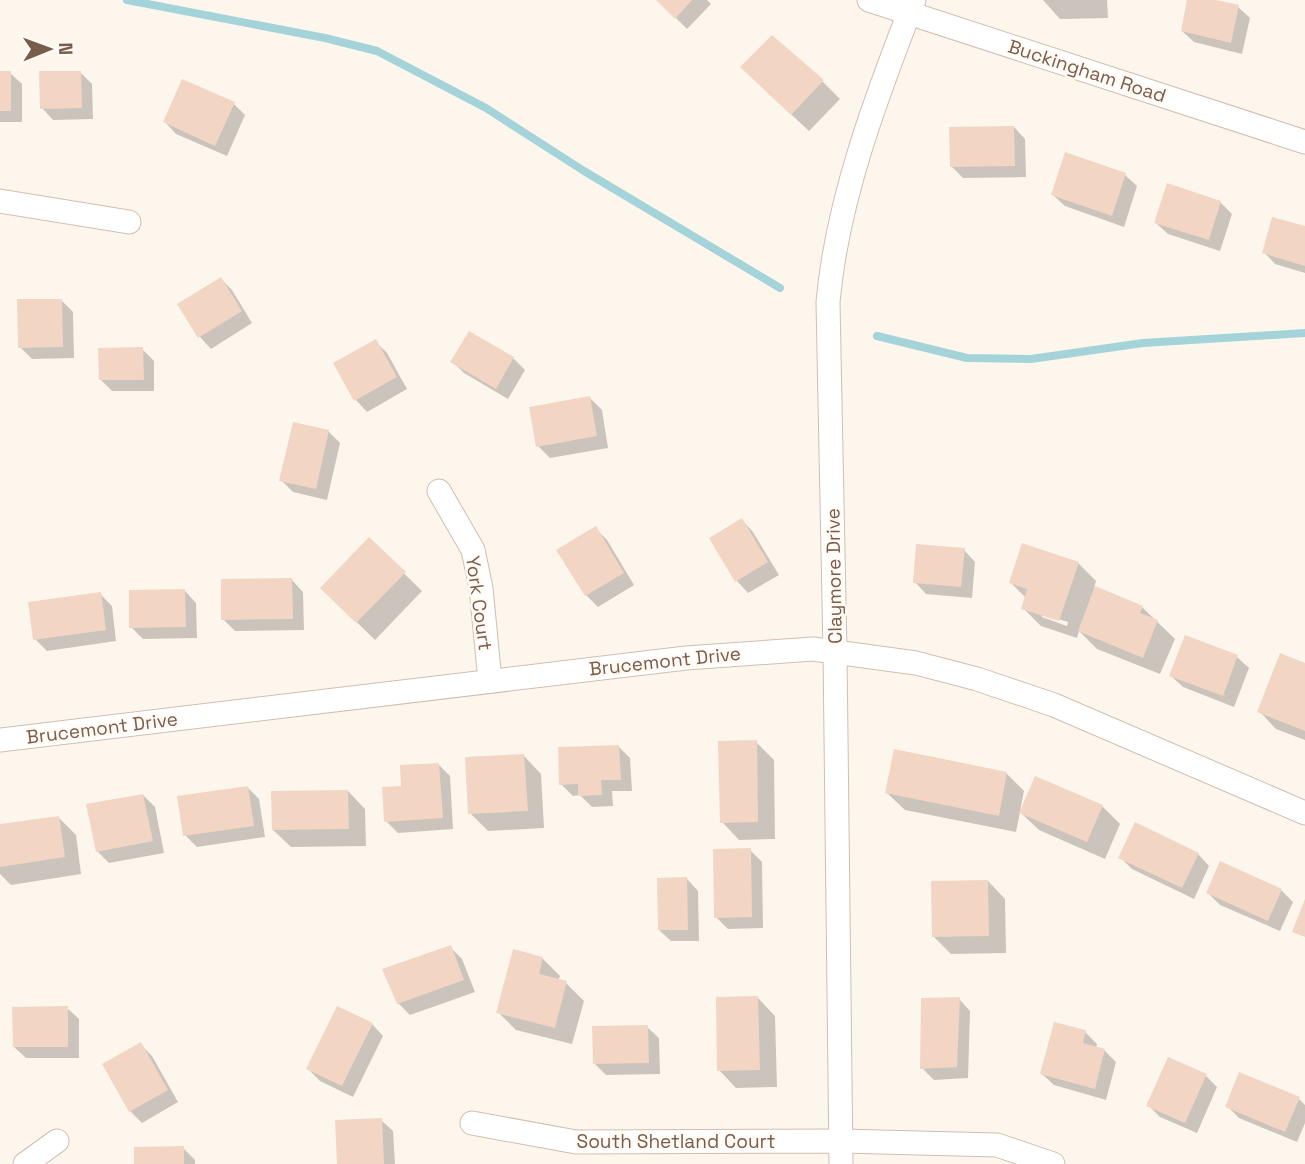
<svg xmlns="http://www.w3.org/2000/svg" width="1305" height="1164" font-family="'Space Grotesk',sans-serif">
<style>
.shadow{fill:#0003;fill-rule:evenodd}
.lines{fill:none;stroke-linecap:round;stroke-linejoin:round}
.stream{stroke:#a5d3da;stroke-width:8}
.building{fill:#f3d5c3}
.street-casing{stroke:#d1beb0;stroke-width:25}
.street{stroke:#fff;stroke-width:23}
.labels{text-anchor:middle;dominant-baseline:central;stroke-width:5;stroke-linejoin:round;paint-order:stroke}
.street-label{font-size:19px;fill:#7a5c4d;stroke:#fffaf3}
</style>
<rect width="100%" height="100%" fill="#fdf6ec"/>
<g class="shadow">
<polygon points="658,0 707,0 711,4 687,29"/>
<polygon points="1043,0 1107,0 1108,18 1060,19"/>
<polygon points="1189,0 1208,0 1238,7 1250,18 1242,54 1194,42 1182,31"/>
<polygon points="0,73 10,73 22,84 22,122 0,122"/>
<polygon points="81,73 92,84 93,119 53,120 42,108"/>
<polygon points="822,81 840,99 809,131 760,85"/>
<polygon points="234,104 245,115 227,156 176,134 165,122"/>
<polygon points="1014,127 1025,139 1026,177 963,178 951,166"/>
<polygon points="1125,175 1137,186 1124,227 1065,206 1053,195"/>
<polygon points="1220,202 1232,214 1220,251 1168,234 1156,223"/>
<polygon points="1305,228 1305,273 1275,264 1264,252"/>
<polygon points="221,279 232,290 252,323 211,349 200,337 180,305"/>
<polygon points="61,300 73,312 74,358 32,359 20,347"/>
<polygon points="375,341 387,353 407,389 367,412 356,400"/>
<polygon points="142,349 154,361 154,391 112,391 101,380"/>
<polygon points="513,358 525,370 508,399 464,373 453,362"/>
<polygon points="590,398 602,410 608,448 550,458 538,446"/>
<polygon points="328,431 340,443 327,500 293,492 281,480"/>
<polygon points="742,520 753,532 779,575 748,593 737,581 711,538"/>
<polygon points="595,528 607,540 634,585 598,607 586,595 559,551"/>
<polygon points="369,539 422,591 375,640 322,588"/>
<polygon points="964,550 975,562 972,598 926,594 915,582"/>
<path d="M1078 563 1096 581 1094 588 1142 607 1175 639 1160 674 1097 649 1079 631 1077 638 1041 626 1023 608 1026 598 1011 583ZM1042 614 1068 622 1067 626 1042 617Z"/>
<polygon points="292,580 303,592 304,630 235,631 223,619"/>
<polygon points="185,591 196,603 197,638 143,639 131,627"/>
<polygon points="100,594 112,606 116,641 47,651 35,639"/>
<polygon points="1237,657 1249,668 1234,707 1183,687 1171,676"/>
<polygon points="1305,665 1305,740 1276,729 1259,711"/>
<polygon points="756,742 774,760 775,839 739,840 722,822"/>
<polygon points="619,747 630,758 632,791 612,791 613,806 592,807 580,795 573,796 561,784"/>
<polygon points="524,756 541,774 544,828 488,831 470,813"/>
<polygon points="438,764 450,776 453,829 398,833 386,821 403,788"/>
<polygon points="1006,773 1024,791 1020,811 1102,806 1120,824 1105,859 1039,830 1020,812 1016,832 905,810 887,793"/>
<polygon points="248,788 259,799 265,837 197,847 185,835"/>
<polygon points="348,791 365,809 366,846 291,847 273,830"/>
<polygon points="143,795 155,807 164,853 109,863 97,851"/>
<polygon points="58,817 76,835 81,874 11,885 0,874 0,826"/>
<polygon points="750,850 762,862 763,928 728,929 716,917"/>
<polygon points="1198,854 1209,866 1194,899 1132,869 1120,857"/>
<polygon points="687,879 698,891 699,941 671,941 659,930"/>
<polygon points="988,881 1005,899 1006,953 951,954 933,936"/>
<polygon points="1281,890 1293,902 1280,931 1220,905 1208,893"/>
<polygon points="450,947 462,959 475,992 410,1015 398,1003"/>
<polygon points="542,958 560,976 558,981 566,983 584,1001 572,1044 516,1030 498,1012"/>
<polygon points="758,998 775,1016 777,1087 736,1088 719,1070"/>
<polygon points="959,999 970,1011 968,1078 934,1080 922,1068"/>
<polygon points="67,1008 79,1019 79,1058 26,1058 14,1047"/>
<polygon points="372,1024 383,1036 353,1097 320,1081 308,1069"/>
<polygon points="647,1027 659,1038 660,1074 606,1075 594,1063"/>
<polygon points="1085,1032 1097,1044 1096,1048 1105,1051 1116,1062 1106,1100 1054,1085 1042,1074"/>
<polygon points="141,1045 152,1056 178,1102 142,1123 130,1111 104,1065"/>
<polygon points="1206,1076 1217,1087 1197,1133 1160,1117 1148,1105"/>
<polygon points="1299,1099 1305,1105 1305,1123 1297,1142 1239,1118 1227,1106"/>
<polygon points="381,1120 393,1131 395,1164 339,1164"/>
<polygon points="183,1148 195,1160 195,1164 136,1164"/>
</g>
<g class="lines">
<g class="stream">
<polyline points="127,0 325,38 377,51 486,108 584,171 780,288"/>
<polyline points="877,336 967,358 1031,359 1143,343 1305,333"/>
</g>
</g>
<g class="building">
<polygon points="656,0 692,0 675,19"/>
<polygon points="1187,0 1216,0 1239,5 1231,43 1181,31"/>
<polygon points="772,35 824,80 791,115 740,67"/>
<rect x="0" y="71" width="11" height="40"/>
<polygon points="39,71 81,71 82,108 40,109"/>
<polygon points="182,79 235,102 215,146 163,122"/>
<polygon points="1014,126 1015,166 950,167 949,127"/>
<polygon points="1065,152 1126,173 1112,216 1051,195"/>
<polygon points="1167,183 1221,201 1209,240 1154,223"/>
<polygon points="1272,217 1305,226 1305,266 1262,253"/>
<polygon points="221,277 242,311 198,338 177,304"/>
<polygon points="17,299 62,299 63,347 18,348"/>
<polygon points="469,331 514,357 496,389 450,362"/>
<polygon points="376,339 397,377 354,401 333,363"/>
<polygon points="143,347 144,380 99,380 98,348"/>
<polygon points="590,396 597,436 536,447 529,407"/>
<polygon points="293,422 329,430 316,489 279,481"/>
<polygon points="742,518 768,562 735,582 709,538"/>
<polygon points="596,526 624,573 585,596 556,550"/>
<polygon points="369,537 406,572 356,623 320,588"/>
<polygon points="1022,543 1079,562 1059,621 1021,609 1027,589 1009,583"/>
<polygon points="916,544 965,548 961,587 913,583"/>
<polygon points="292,578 293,619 221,620 221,579"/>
<polygon points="1095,586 1143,606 1140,613 1158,620 1143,658 1078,631"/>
<polygon points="185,589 186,627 129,628 129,590"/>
<polygon points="101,592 106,630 33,640 28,602"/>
<polygon points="1185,635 1238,655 1223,696 1169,676"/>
<polygon points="1280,653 1305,663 1305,731 1257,712"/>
<polygon points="757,740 758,822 720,823 718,741"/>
<polygon points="619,745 621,780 601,780 602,795 578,796 578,784 559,785 558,747"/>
<polygon points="894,749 1007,772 999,816 885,793"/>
<polygon points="524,754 528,811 468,814 465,757"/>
<polygon points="439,763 443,818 384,822 382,787 401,786 400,765"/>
<polygon points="1035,776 1103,805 1087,842 1019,813"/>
<polygon points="248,786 254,826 183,836 177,796"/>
<polygon points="348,790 349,829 272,830 271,791"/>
<polygon points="143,794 153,841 96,852 86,804"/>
<polygon points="59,816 65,857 0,867 0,824"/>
<polygon points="1135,822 1199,853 1182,888 1118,858"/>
<polygon points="751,848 752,917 714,918 713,849"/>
<polygon points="1220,861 1282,889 1268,921 1206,893"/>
<polygon points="687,877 688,930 658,930 657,878"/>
<polygon points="988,880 989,936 932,937 931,881"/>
<polygon points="1305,899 1305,937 1292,932"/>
<polygon points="451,945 464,980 397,1004 382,969"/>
<polygon points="513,949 543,957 539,974 567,981 555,1028 496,1013"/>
<polygon points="758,996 760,1070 717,1071 716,997"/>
<polygon points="960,997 957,1067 920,1069 921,998"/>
<polygon points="68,1006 68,1047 13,1047 12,1007"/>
<polygon points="337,1006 373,1023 342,1086 306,1069"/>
<polygon points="1054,1022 1086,1030 1083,1043 1105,1049 1095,1089 1040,1074"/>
<polygon points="648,1025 649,1063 593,1064 592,1026"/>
<polygon points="141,1042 168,1090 129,1112 102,1064"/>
<polygon points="1168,1057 1207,1074 1185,1123 1146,1106"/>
<polygon points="1239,1072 1300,1097 1285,1132 1225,1107"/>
<polygon points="382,1118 384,1164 337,1164 335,1120"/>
<polygon points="184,1146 184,1164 134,1164 134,1147"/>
</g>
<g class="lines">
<defs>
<g id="street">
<polyline points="869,0 1305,142"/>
<polyline points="0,201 129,222"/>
<polyline points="439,491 473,550 481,588 490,681"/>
<polyline points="0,740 686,658 813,649 916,663 977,679 1054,705 1305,813"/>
<polyline points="472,1123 576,1142 841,1141 997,1145 1053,1164"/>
<polyline points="25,1164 57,1141"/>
<path d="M841 1164 835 651 828 302C837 200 877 95 914 0"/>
</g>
</defs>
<use href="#street" class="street-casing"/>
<use href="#street" class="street"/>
</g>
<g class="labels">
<g class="street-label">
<text transform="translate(1087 71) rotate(18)">Buckingham Road</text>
<text transform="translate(834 576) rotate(-91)">Claymore Drive</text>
<text transform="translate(479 603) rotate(82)">York Court</text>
<text transform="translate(665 661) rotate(-6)">Brucemont Drive</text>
<text transform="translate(102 728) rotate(-7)">Brucemont Drive</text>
<text x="676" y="1141">South Shetland Court</text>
</g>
</g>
<g transform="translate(49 49) rotate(89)" stroke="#fffaf3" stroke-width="5" paint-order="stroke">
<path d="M0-5L12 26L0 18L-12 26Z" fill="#7a5c4d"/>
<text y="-10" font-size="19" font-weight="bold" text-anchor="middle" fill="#7a5c4d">N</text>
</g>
</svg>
